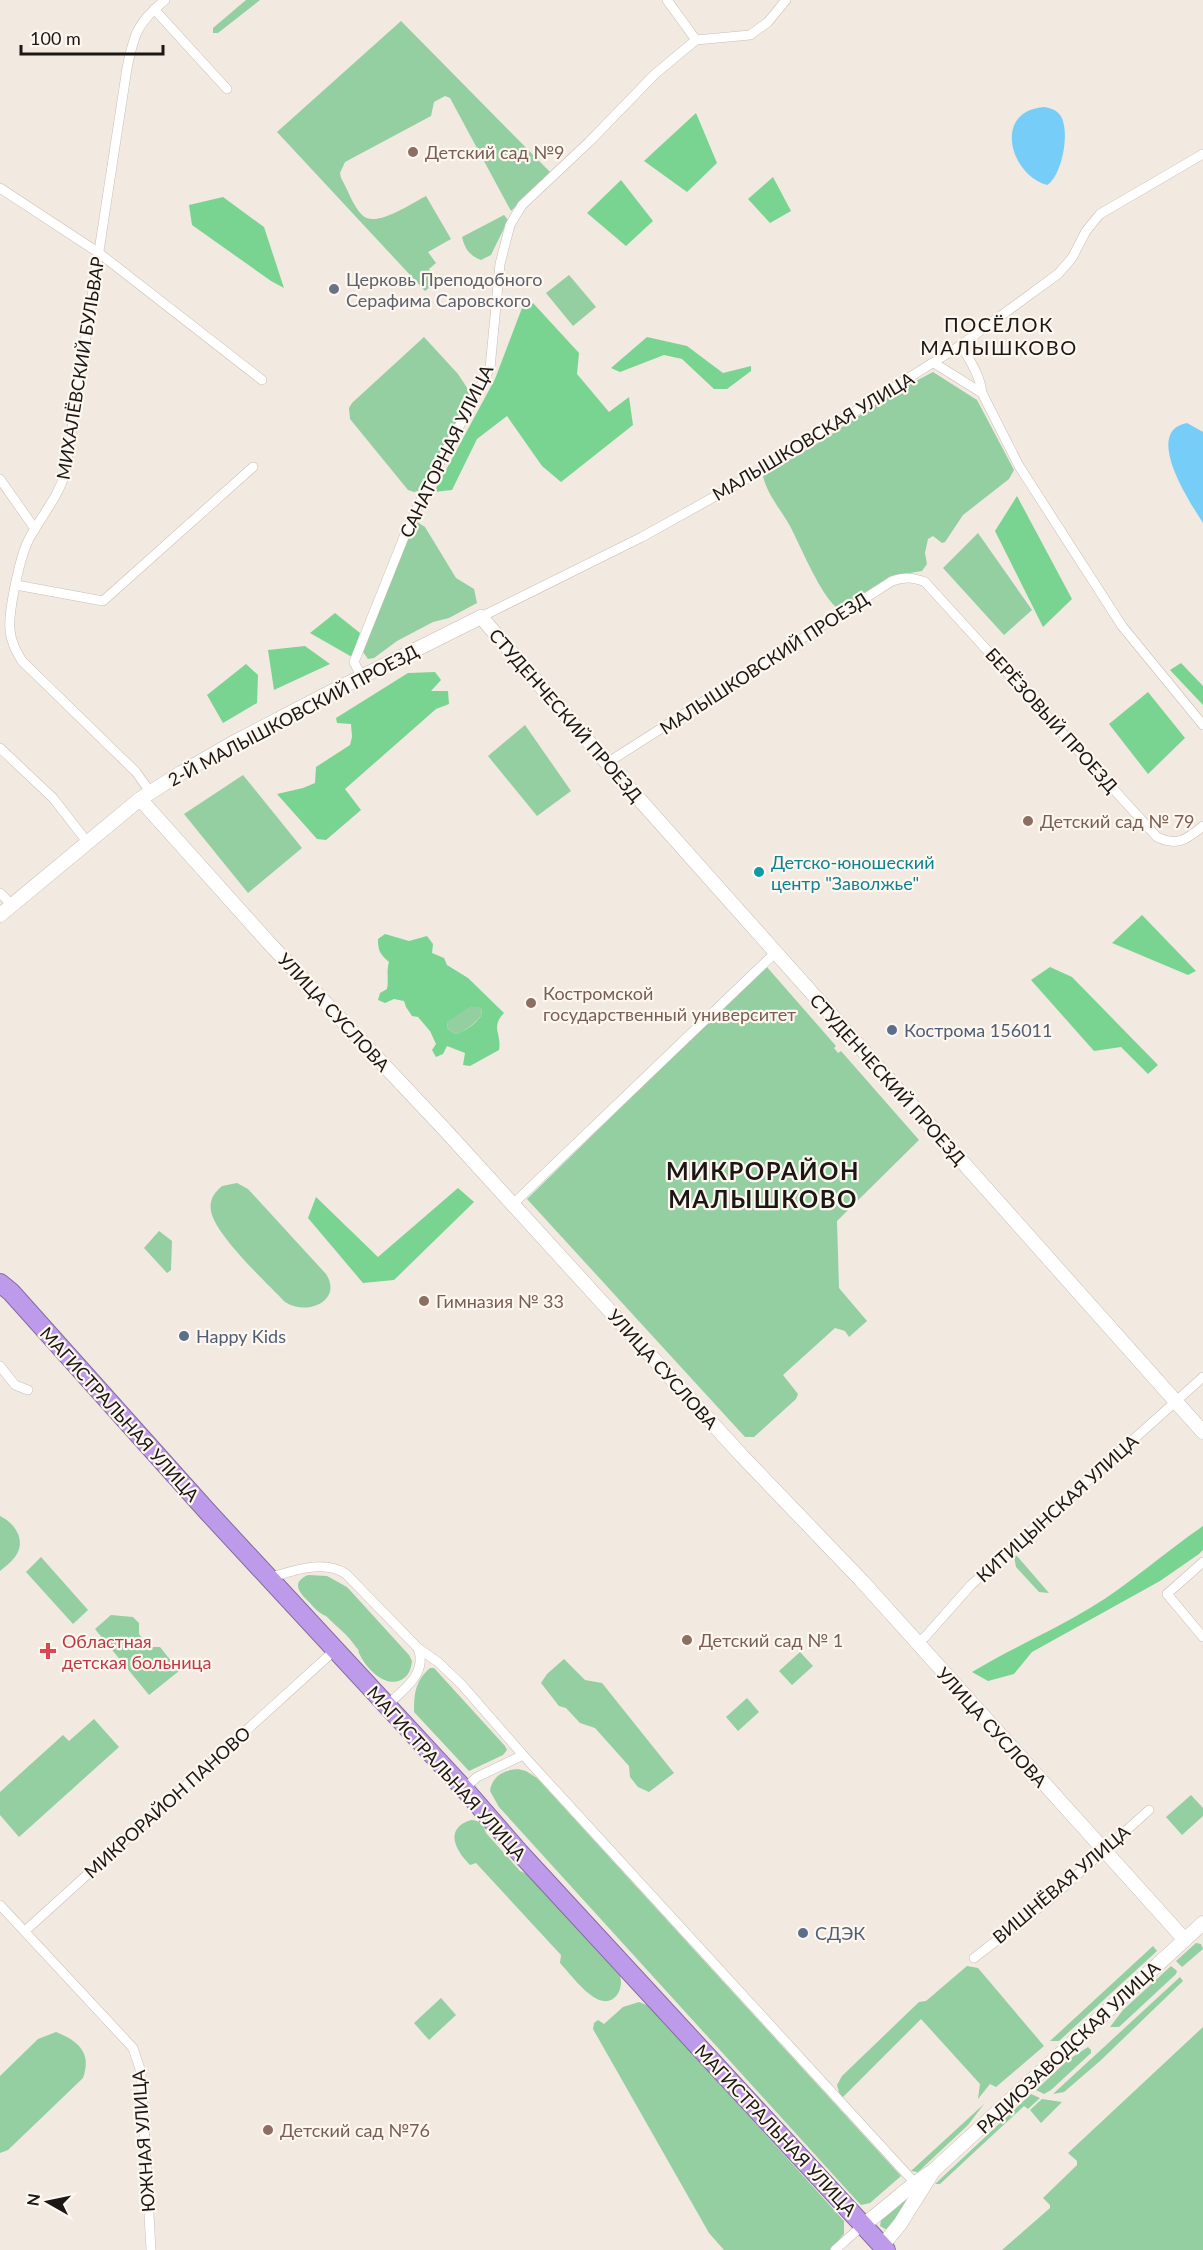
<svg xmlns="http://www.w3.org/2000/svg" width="1203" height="2250" font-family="Lato,sans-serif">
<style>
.green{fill:#93cfa0}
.forest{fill:#7ad491;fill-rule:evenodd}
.water{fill:#76cef8}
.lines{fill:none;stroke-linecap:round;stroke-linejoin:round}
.street-casing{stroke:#c7bfb7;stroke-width:10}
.secondary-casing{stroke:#c7bfb7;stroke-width:15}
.highway-casing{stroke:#856ca0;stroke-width:20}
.street{stroke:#fff;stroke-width:9}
.secondary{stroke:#fff;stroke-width:14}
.highway{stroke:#be9aeb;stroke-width:18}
.education-dot{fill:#8d6e63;stroke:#fef7f0;stroke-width:2}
.worship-dot{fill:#6b7280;stroke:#fef7f0;stroke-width:2}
.culture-dot{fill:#0f9aa8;stroke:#fef7f0;stroke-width:2}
.service-dot{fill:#5c6f8a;stroke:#fef7f0;stroke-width:2}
.health-dot{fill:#e0444e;stroke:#fef7f0;stroke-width:2}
.labels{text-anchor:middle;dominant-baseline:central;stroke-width:4.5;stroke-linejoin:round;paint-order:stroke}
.education-label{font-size:18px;fill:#785e54;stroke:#fef7f0;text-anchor:start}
.worship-label{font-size:18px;fill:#5b616d;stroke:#fef7f0;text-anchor:start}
.street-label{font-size:18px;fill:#1a1714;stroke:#fef7f0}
.culture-label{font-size:18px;fill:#0d838f;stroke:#fef7f0;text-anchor:start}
.service-label{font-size:18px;fill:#4e5e75;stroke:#fef7f0;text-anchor:start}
.health-label{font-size:18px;fill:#be3a42;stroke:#fef7f0;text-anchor:start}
.neighbourhood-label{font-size:20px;letter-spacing:1.5px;fill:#1a1714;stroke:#fef7f0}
.district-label{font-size:24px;font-weight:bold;letter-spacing:1.5px;fill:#1a1714;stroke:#fef7f0}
</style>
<rect width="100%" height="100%" fill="#f2e9e1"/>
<g class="green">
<polygon points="246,0 260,0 218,33 213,33 213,28"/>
<path d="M401 21 550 172 511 211 450 98 445 96 434 102 431 116 345 162 340 173 341 178C348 190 353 206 362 215 375 229 412 203 426 196L451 239 428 252 436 263 429 269 436 282 425 291 277 132Z"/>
<path d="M504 215 508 220 491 255 481 260C469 255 465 249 462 237Z"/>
<polygon points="569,275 596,307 573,326 546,293"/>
<polygon points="424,337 458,374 471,394 421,490 414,492 408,490 350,419 349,408 352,403"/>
<path d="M933 372 977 400 1014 470 1009 479 963 515 945 542 942 543 933 536 928 539 925 553 927 564 922 571 891 576 841 608H837C820 594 801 547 790 526 781 510 767 494 763 476L823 440 893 393Z"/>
<polygon points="417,522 425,527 456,578 474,589 477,603 449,618 433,622 397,641 374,658 368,659 363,652 412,528"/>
<polygon points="978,533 1032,610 1004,635 943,568"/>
<polygon points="525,725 571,791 537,816 488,756"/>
<polygon points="243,775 302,848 248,893 184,814"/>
<polygon points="766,966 836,1046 834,1048 838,1053 841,1051 919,1140 837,1221 839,1288 867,1321 849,1337 845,1331 835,1328 783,1375 798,1394 796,1399 754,1437 745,1437 527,1199"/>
<path d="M471 1005 481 1008 482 1014C476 1023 466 1031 455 1034L448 1029 447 1022 462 1010Z"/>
<path d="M237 1183 248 1189 326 1274C343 1300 308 1317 285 1302 267 1283 215 1235 211 1211 209 1200 214 1193 222 1186Z"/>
<polygon points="159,1231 172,1241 171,1270 167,1273 144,1248"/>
<path d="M0 1516C15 1523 27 1541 15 1557 11 1562 5 1567 0 1571Z"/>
<polygon points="1014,1556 1017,1556 1049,1593 1039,1592 1016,1567"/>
<polygon points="41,1557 88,1610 73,1624 26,1572"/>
<path d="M308 1575 327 1576 347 1587 409 1655 412 1661C411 1669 409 1676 401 1680 385 1688 366 1668 360 1655 356 1647 362 1654 356 1647 348 1635 336 1626 326 1616 318 1613 313 1606 307 1600 298 1591 292 1582 308 1575Z"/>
<polygon points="111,1615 133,1617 139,1623 139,1634 149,1647 160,1647 179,1671 149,1695 95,1629"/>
<polygon points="800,1652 813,1666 792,1685 779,1671"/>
<polygon points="564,1659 585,1680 602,1683 674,1773 649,1792 638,1787 630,1777 629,1766 595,1728 580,1723 566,1708 559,1706 541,1683 547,1674"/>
<path d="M430 1668H434L505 1746 507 1750 503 1755 469 1771 414 1712C414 1694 415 1681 430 1668Z"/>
<polygon points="747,1698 759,1712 738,1731 726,1717"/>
<polygon points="94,1719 119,1747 19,1837 0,1815 0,1792 63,1735 69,1741"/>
<path d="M518 1769 526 1771 537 1778 901 2176 870 2203 861 2205 858 2202 499 1807 490 1791C492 1776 504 1770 518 1769Z"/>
<polygon points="1191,1795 1203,1808 1203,1816 1182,1835 1166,1817"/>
<path d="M471 1820C480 1820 484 1825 486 1833L520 1871 527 1874 620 1976C622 1982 621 1989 617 1995 600 2017 571 1974 560 1963L561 1955 476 1863 470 1865C456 1851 443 1829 471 1820Z"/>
<polygon points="1196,1943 1201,1944 1203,1949 1182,1967 1176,1961"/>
<polygon points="1153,1946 1157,1951 1059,2041 1050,2041"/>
<polygon points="967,1966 978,1968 1044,2046 996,2087 990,2084 978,2099 980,2084 921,2019 841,2099 837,2085 842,2076 919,2002 926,2001"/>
<polygon points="1171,1966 1177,1971 1176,1974 1119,2027 1110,2027 1123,2010"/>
<polygon points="1180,1977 1183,1981 1100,2061 1064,2092 1053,2094"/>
<polygon points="441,1998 456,2015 429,2040 414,2023"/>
<polygon points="639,2002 649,2006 844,2221 844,2234 830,2250 724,2250 709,2233 593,2029 594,2023 598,2020 604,2024 623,2007"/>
<polygon points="1203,2027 1203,2250 1002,2250 1050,2208 1050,2205 1043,2198 1077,2165 1077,2161 1068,2153"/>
<path d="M56 2032C78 2041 92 2052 83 2078L8 2150 0 2153V2076L38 2039Z"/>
<polygon points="1088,2047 1091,2050 1091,2053 1051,2090 1044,2094 1036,2090 1068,2060"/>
<polygon points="1031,2094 1040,2098 1028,2109 1024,2106 940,2184 935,2184"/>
<polygon points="1042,2099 1062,2102 1041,2123 1030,2110"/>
<polygon points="984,2104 968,2125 918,2172 911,2171"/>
<polygon points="914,2190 898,2218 887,2230 880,2226 881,2220"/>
</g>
<g class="forest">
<polygon points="696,113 717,163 687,192 644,161"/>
<polygon points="773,177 791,211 770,223 748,199"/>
<polygon points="621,180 653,221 626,246 587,213"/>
<polygon points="223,197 264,227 284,288 271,281 192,225 189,205"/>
<polygon points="533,303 579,353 577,374 609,412 629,397 633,425 561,482 542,466 507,416 477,439 452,490 434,492 495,379 522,308"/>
<polygon points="647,337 687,346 723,373 751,366 751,371 727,389 714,389 682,359 664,355 620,372 611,368"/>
<polygon points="1017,496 1072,599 1043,627 995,531"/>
<polygon points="335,613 360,633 352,657 310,633"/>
<polygon points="305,646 330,664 274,690 268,650"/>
<polygon points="1181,663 1203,686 1203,705 1170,670"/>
<polygon points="246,664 258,675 257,703 223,723 207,695"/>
<polygon points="435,672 441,680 431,691 448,691 449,704 436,709 345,789 361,810 326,840 317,839 277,794 303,788 315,783 316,767 350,745 352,737 351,724 337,723 336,718 408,673"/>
<polygon points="1148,692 1185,738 1148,774 1109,724"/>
<polygon points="1142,915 1196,971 1188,975 1112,943"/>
<path d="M385 934 409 941 427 936 433 944 432 953 444 958 447 965 468 978 504 1013C490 1028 502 1033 499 1050L470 1066 463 1065 465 1053 447 1046 443 1054 436 1057 432 1050 436 1044 430 1031 418 1017 412 1016 406 1007 404 1001 394 999 385 1003 378 1000 380 993 387 989C389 979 386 972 389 962 380 954 378 951 378 939ZM471 1006 481 1008 482 1014C476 1024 466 1031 455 1034L448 1029 447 1022Z"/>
<polygon points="1050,967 1072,977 1158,1065 1148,1074 1121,1047 1094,1051 1031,980"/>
<polygon points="458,1188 474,1202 394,1280 363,1283 308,1218 316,1197 378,1257"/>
<path d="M1203 1526V1550L1199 1554 1160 1581 1032 1652 1014 1674 988 1681 972 1672C1010 1649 1052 1631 1090 1608 1130 1584 1165 1552 1203 1526Z"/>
</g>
<g class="water">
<path d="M1044 107C1051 108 1056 110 1060 115 1071 130 1062 176 1047 185 1009 174 993 111 1044 107Z"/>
<path d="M1187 423 1203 432V523C1191 504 1142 431 1187 423Z"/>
</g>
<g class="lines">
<defs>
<g id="street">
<polyline points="667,0 696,40"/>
<polyline points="154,9 227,89"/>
<polyline points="0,188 99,253 262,380"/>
<path d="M961 345C970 361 980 375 982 393L1019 466 1122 626 1203 725"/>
<polyline points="934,363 982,393"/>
<polyline points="0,479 35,529"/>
<polyline points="16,585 103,601 253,467"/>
<polyline points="481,617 642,537 757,473 961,345 1058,274 1072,258 1086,231 1100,214 1203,154"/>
<polyline points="361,676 354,662 408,527 429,483 490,368 500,264 510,225 522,205 589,142 655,74 696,40 750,35 768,22 786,0"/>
<polyline points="0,748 53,798 88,843"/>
<path d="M607 763 892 581C904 577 913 577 925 582L1157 837C1178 847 1187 839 1203 826"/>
<path d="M151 793 136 772 22 661C16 651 11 642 10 630 8 612 20 556 29 539 41 516 58 498 65 473L127 68C134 34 137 23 165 0"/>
<polyline points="0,893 12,905"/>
<polyline points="512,1205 776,952"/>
<polyline points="0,1366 15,1385 28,1390"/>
<polyline points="1203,1562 1167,1594 1203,1637"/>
<path d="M268 1578C294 1571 323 1559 346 1574L418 1648 438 1662 462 1685 523 1755 914 2182"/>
<polyline points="916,1643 925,1637 971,1585 1203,1377"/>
<path d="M386 1706C403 1690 428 1674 418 1648"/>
<polyline points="464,1789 477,1777 523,1755"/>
<polyline points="0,1905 133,2048 141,2072 151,2250"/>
<polyline points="25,1931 335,1650"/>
<polyline points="974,1958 1049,1900 1149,1810"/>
<polyline points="835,2250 863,2225"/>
</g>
<g id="secondary">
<polyline points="140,799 268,942 446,1131 742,1456 861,1580 1185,1940"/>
<polyline points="0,915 140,799 181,773 231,744 323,696 481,617 607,763 1203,1432"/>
<path d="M863 2225C887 2208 908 2186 933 2171L1203 1923"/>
<polyline points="882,2246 900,2224 932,2173"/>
</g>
<polyline id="highway" points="0,1283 11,1292 207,1511 467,1792 520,1853 886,2250"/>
</defs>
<use href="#street" class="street-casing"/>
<use href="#secondary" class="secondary-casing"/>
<use href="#highway" class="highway-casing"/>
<use href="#street" class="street"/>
<use href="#secondary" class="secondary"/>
<use href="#highway" class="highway"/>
</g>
<g class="education-dot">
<circle cx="413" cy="152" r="6"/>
<circle cx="1028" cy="821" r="6"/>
<circle cx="531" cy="1003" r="6"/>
<circle cx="424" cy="1301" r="6"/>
<circle cx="687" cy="1640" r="6"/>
<circle cx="268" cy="2130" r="6"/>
</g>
<circle class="worship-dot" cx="334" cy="289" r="6"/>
<circle class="culture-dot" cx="759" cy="872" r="6"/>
<g class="service-dot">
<circle cx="892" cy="1030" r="6"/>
<circle cx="184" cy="1336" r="6"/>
<circle cx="803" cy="1933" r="6"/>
</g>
<path class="health-dot" d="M45 1642h6v6h6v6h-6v6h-6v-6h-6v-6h6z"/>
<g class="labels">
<g class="education-label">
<text x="425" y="152">Детский сад №9</text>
<text x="1040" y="821">Детский сад № 79</text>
<text x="543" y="993">Костромской<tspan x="543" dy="21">государственный университет</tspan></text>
<text x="436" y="1301">Гимназия № 33</text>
<text x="699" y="1640">Детский сад № 1</text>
<text x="280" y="2130">Детский сад №76</text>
</g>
<g class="worship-label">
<text x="346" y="279">Церковь Преподобного<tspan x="346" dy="21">Серафима Саровского</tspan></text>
</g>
<g class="street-label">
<text transform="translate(80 368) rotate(-81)">МИХАЛЁВСКИЙ БУЛЬВАР</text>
<text transform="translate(813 436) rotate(-31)">МАЛЫШКОВСКАЯ УЛИЦА</text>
<text transform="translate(446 451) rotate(-64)">САНАТОРНАЯ УЛИЦА</text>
<text transform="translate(764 663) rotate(-33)">МАЛЫШКОВСКИЙ ПРОЕЗД</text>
<text transform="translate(293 715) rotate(-28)">2-Й МАЛЫШКОВСКИЙ ПРОЕЗД</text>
<text transform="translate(566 715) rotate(49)">СТУДЕНЧЕСКИЙ ПРОЕЗД</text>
<text transform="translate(1052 720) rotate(48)">БЕРЁЗОВЫЙ ПРОЕЗД</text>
<text transform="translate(334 1012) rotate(47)">УЛИЦА СУСЛОВА</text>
<text transform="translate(888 1079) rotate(48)">СТУДЕНЧЕСКИЙ ПРОЕЗД</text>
<text transform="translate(663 1369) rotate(48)">УЛИЦА СУСЛОВА</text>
<text transform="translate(120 1414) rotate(48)">МАГИСТРАЛЬНАЯ УЛИЦА</text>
<text transform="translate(1057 1508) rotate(-42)">КИТИЦЫНСКАЯ УЛИЦА</text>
<text transform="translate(992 1727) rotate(48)">УЛИЦА СУСЛОВА</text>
<text transform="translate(447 1773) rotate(48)">МАГИСТРАЛЬНАЯ УЛИЦА</text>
<text transform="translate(167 1802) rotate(-42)">МИКРОРАЙОН ПАНОВО</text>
<text transform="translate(1061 1884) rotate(-40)">ВИШНЁВАЯ УЛИЦА</text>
<text transform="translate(1068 2047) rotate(-43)">РАДИОЗАВОДСКАЯ УЛИЦА</text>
<text transform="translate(776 2130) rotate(47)">МАГИСТРАЛЬНАЯ УЛИЦА</text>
<text transform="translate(143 2141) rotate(-94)">ЮЖНАЯ УЛИЦА</text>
</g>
<g class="culture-label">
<text x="771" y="862">Детско-юношеский<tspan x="771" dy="21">центр "Заволжье"</tspan></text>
</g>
<g class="service-label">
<text x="904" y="1030">Кострома 156011</text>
<text x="196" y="1336">Happy Kids</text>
<text x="815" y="1933">СДЭК</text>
</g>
<g class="health-label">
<text x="62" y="1641">Областная<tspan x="62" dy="21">детская больница</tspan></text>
</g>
<g class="neighbourhood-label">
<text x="999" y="324">ПОСЁЛОК<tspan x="999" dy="23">МАЛЫШКОВО</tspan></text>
</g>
<g class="district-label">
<text x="763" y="1170">МИКРОРАЙОН<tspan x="763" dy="28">МАЛЫШКОВО</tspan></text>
</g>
</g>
<g transform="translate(48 2202) rotate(279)" stroke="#fef7f0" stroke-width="4.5" paint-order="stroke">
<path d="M0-4.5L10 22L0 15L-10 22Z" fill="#1a1714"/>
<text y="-9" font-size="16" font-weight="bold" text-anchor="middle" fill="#1a1714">N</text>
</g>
<path d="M21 45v9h142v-9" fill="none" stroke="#1a1714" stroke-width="3"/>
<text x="30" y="45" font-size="18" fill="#1a1714" stroke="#fef7f0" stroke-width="4.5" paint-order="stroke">100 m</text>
</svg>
